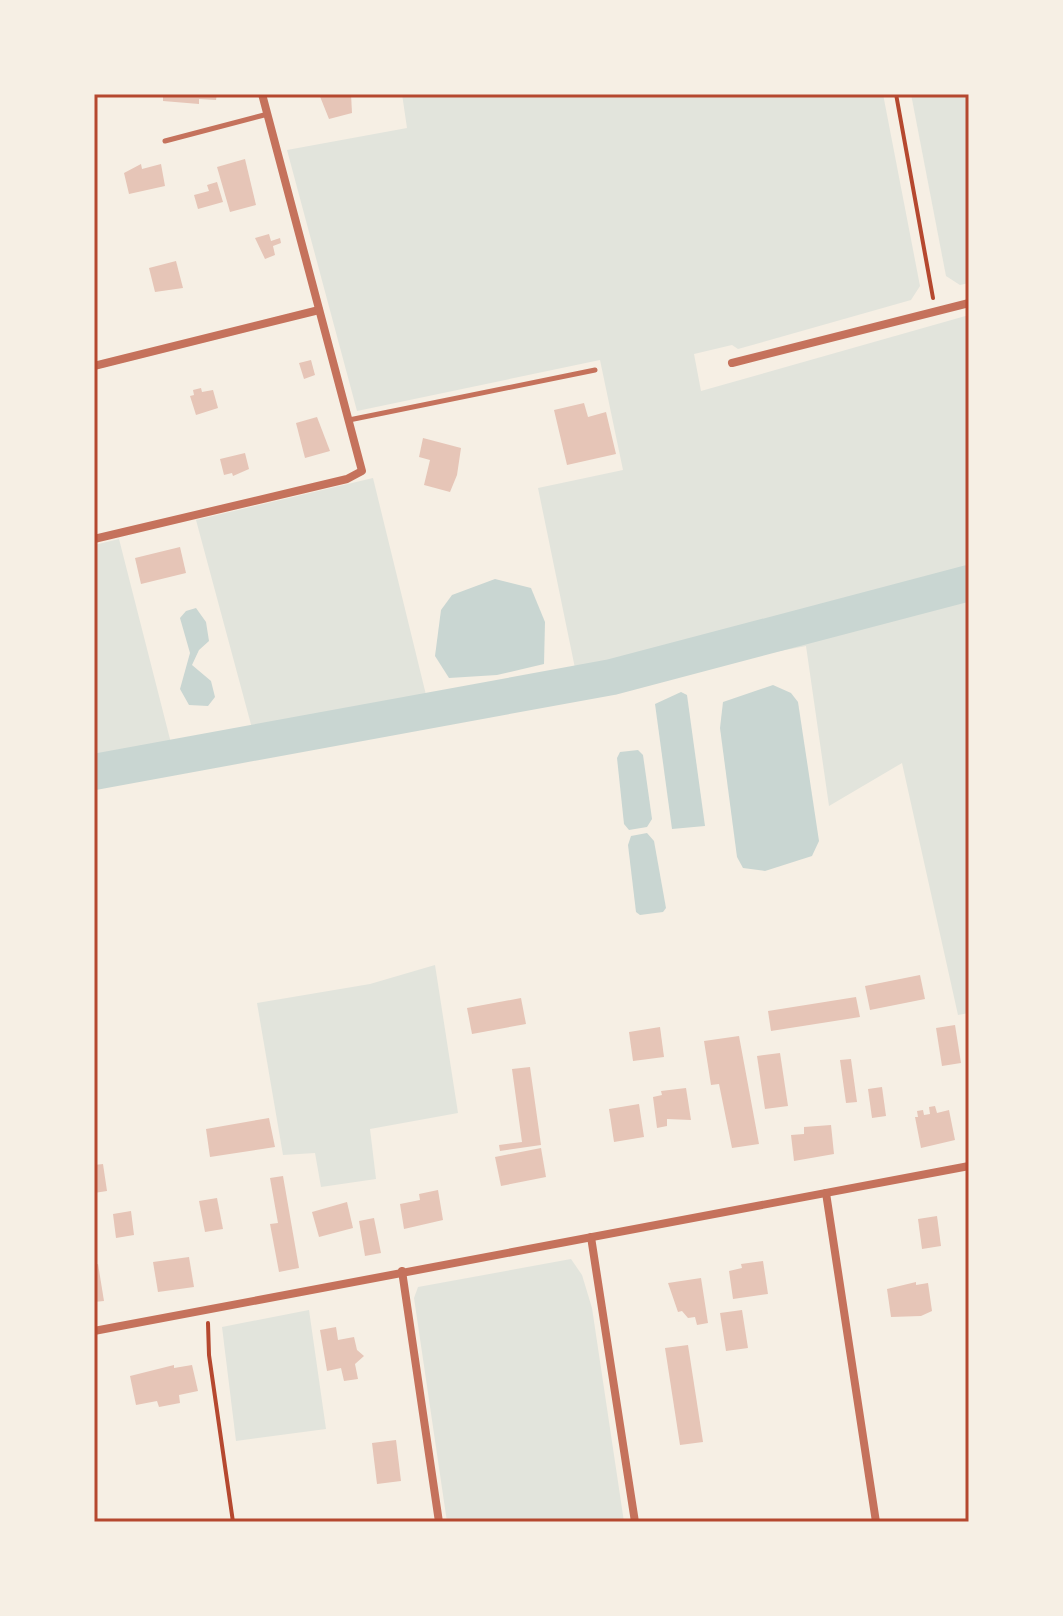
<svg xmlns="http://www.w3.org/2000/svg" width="1063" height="1616" font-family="'DejaVu Sans',sans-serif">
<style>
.green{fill:#e2e4dc}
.water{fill:#c9d6d2}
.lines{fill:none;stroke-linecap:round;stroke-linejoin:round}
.river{stroke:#c9d6d2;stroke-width:36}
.building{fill:#e6c5b7}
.path{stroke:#b5482f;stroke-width:4}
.service{stroke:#c5725c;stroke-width:5}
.minor{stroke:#c5725c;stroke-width:8}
.neatline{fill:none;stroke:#b5482f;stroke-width:3}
</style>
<rect width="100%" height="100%" fill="#f6efe4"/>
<g class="green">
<polygon points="402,94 883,94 920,286 911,300 738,349 732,345 694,354 701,391 969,315 969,1013 958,1015 902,763 829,806 806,646 263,752 94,781 94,545 119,539 172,747 253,732 196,520 373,478 427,699 576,673 538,488 623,470 600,360 357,411 287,150 407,128"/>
<polygon points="911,94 969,94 969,283 960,285 946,276"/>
<polygon points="435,965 458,1113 370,1129 376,1179 321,1187 315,1153 283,1155 257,1003 370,984"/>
<polygon points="571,1259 582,1275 592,1308 624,1522 447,1522 414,1298 418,1287"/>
<polygon points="309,1310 326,1429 236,1441 222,1327"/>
</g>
<g class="water">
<polygon points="495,579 531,588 545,622 544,664 497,675 449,678 435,656 441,610 452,595"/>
<polygon points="196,608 206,622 209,641 199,650 192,665 211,681 215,697 208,706 189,705 180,689 190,653 180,618 186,611"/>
<polygon points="773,685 791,693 798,702 819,841 812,856 765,871 743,868 737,857 720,728 723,702"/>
<polygon points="681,692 687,695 705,826 672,829 655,704"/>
<polygon points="638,750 643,755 652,819 647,827 629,830 624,824 617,758 620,752"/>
<polygon points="647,833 654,841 666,908 663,912 640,915 636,912 628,845 631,836"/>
</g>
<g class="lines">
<polyline class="river" points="94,772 612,677 969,583"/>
</g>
<g class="building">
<polygon points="163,94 217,94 216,100 199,99 199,104 163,101"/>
<polygon points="319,94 351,94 352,113 329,119"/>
<polygon points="245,159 256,205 230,212 217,167"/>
<polygon points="141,164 142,169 161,164 165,186 129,194 124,173"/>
<polygon points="217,182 223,202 198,209 194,195 209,191 207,185"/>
<polygon points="269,234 271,241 280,238 281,243 273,246 275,255 265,259 255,238"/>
<polygon points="176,261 183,288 155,292 149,268"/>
<polygon points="311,360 315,375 304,379 299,363"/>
<polygon points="201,388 202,392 213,390 218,408 196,415 190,396 194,395 193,390"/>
<polygon points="584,403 588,417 606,412 616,454 567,465 554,410"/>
<polygon points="317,417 330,451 305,458 296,423"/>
<polygon points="423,438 461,448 457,475 450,492 424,485 430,460 419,457"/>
<polygon points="245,453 249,469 233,476 232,473 224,475 220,459"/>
<polygon points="180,547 186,573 141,584 135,558"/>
<polygon points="920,975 925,999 870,1010 865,986"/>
<polygon points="856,997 860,1017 771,1031 768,1011"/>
<polygon points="521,998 526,1024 472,1034 467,1008"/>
<polygon points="955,1025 961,1063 942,1066 936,1028"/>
<polygon points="660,1027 664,1057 633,1061 629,1032"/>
<polygon points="739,1036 759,1144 732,1148 719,1084 711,1085 704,1041"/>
<polygon points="780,1053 788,1106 765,1109 757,1056"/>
<polygon points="851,1059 857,1102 846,1103 840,1060"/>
<polygon points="530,1067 541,1145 500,1151 499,1145 522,1142 512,1069"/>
<polygon points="882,1087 886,1116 872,1118 868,1089"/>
<polygon points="686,1088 691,1120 667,1119 667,1126 657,1128 653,1097 662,1095 661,1091"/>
<polygon points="639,1104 644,1137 614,1142 609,1109"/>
<polygon points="935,1106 937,1113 949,1110 955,1140 921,1148 915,1117 918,1117 917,1111 923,1110 924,1115 930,1114 929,1107"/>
<polygon points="269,1118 275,1147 210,1157 206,1129"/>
<polygon points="831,1125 834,1154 794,1161 791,1135 804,1134 804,1127"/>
<polygon points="541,1148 546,1177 501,1186 495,1157"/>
<polygon points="103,1164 107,1191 94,1193 94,1165"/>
<polygon points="283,1176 299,1268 279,1272 270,1224 278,1223 270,1178"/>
<polygon points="438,1190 443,1220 404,1229 400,1204 420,1200 419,1194"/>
<polygon points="217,1198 223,1229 205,1232 199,1201"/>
<polygon points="347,1202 353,1228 319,1237 312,1212"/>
<polygon points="131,1211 134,1235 116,1238 113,1214"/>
<polygon points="937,1216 941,1246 922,1249 918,1219"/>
<polygon points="374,1218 381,1253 365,1256 359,1221"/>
<polygon points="189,1257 194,1287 158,1292 153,1262"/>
<polygon points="763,1261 768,1294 733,1299 729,1271 742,1268 741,1264"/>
<polygon points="98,1264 104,1301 94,1302 94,1265"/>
<polygon points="701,1278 708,1323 697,1325 695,1317 688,1318 682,1311 678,1312 668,1283"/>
<polygon points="916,1282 916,1285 928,1283 932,1311 921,1316 891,1317 887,1289"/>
<polygon points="742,1310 748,1348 726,1351 720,1313"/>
<polygon points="336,1327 338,1340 354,1337 357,1350 364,1356 355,1364 358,1379 344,1381 341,1368 327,1371 320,1330"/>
<polygon points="688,1345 703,1442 680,1445 665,1348"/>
<polygon points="174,1365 174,1368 192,1365 198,1391 179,1395 180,1403 159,1407 157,1401 136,1405 130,1376"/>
<polygon points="396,1440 401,1481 377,1484 372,1443"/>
</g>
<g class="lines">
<g class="path">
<polyline points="896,94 933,298"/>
<polyline points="208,1323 209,1355 233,1522"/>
</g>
<g class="service">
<polyline points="165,141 268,114"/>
<polyline points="349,420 595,370"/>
</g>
<g class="minor">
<polyline points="732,363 969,303"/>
<polyline points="94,366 319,310"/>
<polyline points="94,539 347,479 362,471 262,94"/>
<polyline points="826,1193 876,1522"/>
<polyline points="591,1237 635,1522"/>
<polyline points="402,1271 439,1522"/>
<polyline points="94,1331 969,1166"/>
</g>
</g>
<rect width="1063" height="1616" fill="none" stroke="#f6efe4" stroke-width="192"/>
<rect x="96" y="96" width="871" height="1424" class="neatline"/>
</svg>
